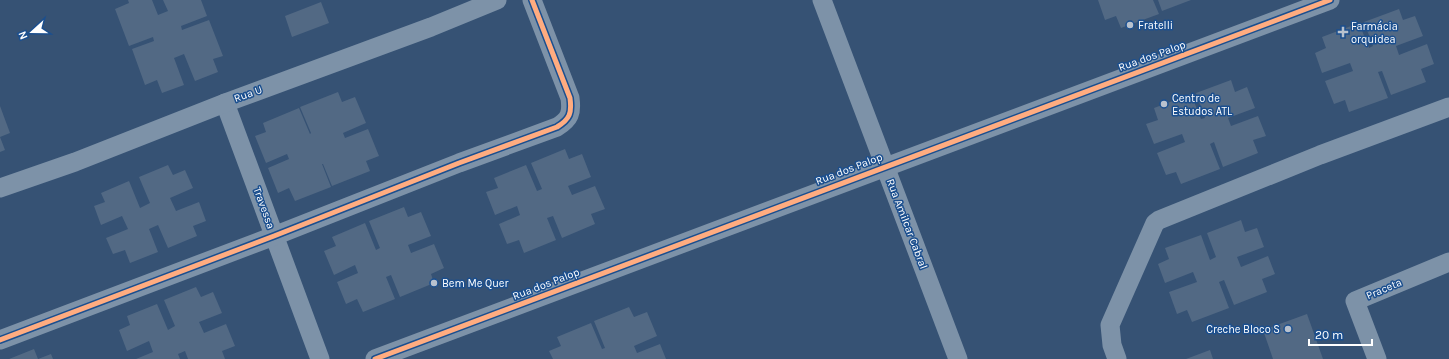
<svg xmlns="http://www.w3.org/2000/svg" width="1449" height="359" font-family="Karla,sans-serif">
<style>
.building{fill:#526984}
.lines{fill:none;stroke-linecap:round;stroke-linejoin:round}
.minor{stroke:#7d92a8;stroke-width:19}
.cycleway-casing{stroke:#1b4f8f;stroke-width:8}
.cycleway{stroke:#ffac80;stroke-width:5}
.poi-dot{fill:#b9c2ce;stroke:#1b4f8f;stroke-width:1.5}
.labels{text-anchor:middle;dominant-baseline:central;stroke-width:3;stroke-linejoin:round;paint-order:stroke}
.poi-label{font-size:11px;fill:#fff;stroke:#1b4f8f;text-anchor:start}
.street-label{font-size:11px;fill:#fff;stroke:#1b4f8f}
</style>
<rect width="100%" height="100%" fill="#365274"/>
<g class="building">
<polygon points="128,0 152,0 158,15 168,11 163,0 201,0 207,16 181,26 182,30 209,20 223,56 213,59 218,72 195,81 184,54 174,58 184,85 162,93 157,80 145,85 132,49 154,41 153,37 129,46 115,9 129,3"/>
<polygon points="1098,0 1153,0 1159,14 1121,28 1116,16 1105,20"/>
<polygon points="1158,0 1191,0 1162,11"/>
<polygon points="321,2 329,23 292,37 285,16"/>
<polygon points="1399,9 1403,20 1415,16 1423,36 1396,46 1399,55 1427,44 1434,64 1421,69 1426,82 1391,95 1382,71 1378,72 1388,98 1349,112 1345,100 1334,104 1325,81 1353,71 1350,63 1322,73 1315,53 1326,48 1322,37 1359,23 1369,48 1373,46 1364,22"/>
<polygon points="1231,80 1235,92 1247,87 1255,108 1228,118 1231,126 1258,116 1266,136 1253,140 1258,153 1223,167 1214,142 1210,144 1220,169 1181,184 1176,172 1166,175 1157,153 1185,142 1182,134 1154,144 1146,124 1158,120 1154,108 1191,94 1201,119 1205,118 1196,93"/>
<polygon points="338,92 342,102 355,97 366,123 343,133 345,138 368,129 379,156 366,161 370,171 332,186 323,164 322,164 331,187 295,201 289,188 278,193 268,168 289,159 287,154 266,163 255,136 266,132 263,123 299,108 310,134 311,133 300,107"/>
<polygon points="0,106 10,133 0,137 5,150 0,152"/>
<polygon points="565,149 569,159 582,154 591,177 568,186 572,195 595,186 605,209 591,214 595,224 562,238 553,216 547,218 556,240 524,253 519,240 507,244 499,224 520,215 517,206 495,215 486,192 498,188 494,178 526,165 537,191 542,189 531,163"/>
<polygon points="168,165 173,175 185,170 193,188 170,198 176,211 199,202 206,221 193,226 197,236 168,248 158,225 149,229 158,252 130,263 125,250 113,254 106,238 128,229 122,216 101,225 94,206 105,202 101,193 129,181 140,208 150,203 139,177"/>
<polygon points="404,207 408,217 421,212 431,236 408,245 411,253 434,244 444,268 431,274 434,283 400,297 391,275 386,277 395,299 363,312 357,299 346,304 337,282 358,273 355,265 334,275 324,251 336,246 332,237 365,223 376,250 380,248 369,221"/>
<polygon points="1241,220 1245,232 1257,228 1264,247 1237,257 1241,267 1268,256 1275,274 1262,279 1267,292 1234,305 1224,280 1219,282 1229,308 1192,322 1187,310 1177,314 1169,292 1197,282 1193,272 1165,283 1158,264 1169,259 1165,248 1201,235 1210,260 1216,257 1207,233"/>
<polygon points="196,287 201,297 213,292 222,313 199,322 204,333 226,324 235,346 222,351 225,359 188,359 185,351 178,354 180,359 136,359 153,352 149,341 127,351 119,330 130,325 127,316 157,304 168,330 175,326 164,300"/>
<polygon points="629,307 634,317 647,312 657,336 634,346 637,353 660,344 666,359 553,359 549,351 561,346 557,337 591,323 602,349 605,348 594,321"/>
<polygon points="1307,314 1323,359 1273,359 1263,330"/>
<polygon points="34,349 38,359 51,354 53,359 9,359"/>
<polygon points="1210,350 1213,359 1186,359"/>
</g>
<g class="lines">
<g class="minor">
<polyline points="822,0 958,359"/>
<polyline points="225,103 320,359"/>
<polyline points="0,188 75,162 225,103 431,27 497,0"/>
<path d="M0 340 274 236 459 163 557 127C570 119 572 113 570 98L532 0"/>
<polyline points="375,359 1330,0"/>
<polyline points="1117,359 1112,345 1110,325 1155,223 1159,220 1320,155 1449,107"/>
<polyline points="1377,359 1355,301 1449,262"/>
</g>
<defs>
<g id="cycleway">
<path d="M0 340 274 236 459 163 557 127C570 119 572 113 570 98L532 0"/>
<polyline points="375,359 1330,0"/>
</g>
</defs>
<use href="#cycleway" class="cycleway-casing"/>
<use href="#cycleway" class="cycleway"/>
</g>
<g class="poi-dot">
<circle cx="1130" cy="25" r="4"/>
<path d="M1341 26h4v4h4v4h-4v4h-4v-4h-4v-4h4z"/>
<circle cx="1164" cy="104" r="4"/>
<circle cx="434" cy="283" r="4"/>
<circle cx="1288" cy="329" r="4"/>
</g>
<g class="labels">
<g class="poi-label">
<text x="1138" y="25">Fratelli</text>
<text x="1351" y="26">Farmácia<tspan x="1351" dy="13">orquidea</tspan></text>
<text x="1172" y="98">Centro de<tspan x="1172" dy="13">Estudos ATL</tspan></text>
<text x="442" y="283">Bem Me Quer</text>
<text x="1280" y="329" text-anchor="end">Creche Bloco S</text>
</g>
<g class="street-label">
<text transform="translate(1152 56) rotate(-20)">Rua dos Palop</text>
<text transform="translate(248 94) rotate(-20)">Rua U</text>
<text transform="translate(849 169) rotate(-21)">Rua dos Palop</text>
<text transform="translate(264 208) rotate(70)">Travessa</text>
<text transform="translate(907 224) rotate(69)">Rua Amilcar Cabral</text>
<text transform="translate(546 284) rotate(-21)">Rua dos Palop</text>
<text transform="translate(1384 289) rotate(-23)">Praceta</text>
</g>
</g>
<g transform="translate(32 32) rotate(249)" stroke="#1b4f8f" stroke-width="3" paint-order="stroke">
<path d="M0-3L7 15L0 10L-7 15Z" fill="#ffffff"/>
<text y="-6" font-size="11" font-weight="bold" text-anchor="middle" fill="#ffffff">N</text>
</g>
<path d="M1309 339v6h63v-6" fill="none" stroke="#ffffff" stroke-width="2"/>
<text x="1315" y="339" font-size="12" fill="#ffffff" stroke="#1b4f8f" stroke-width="3" paint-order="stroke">20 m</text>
</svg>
